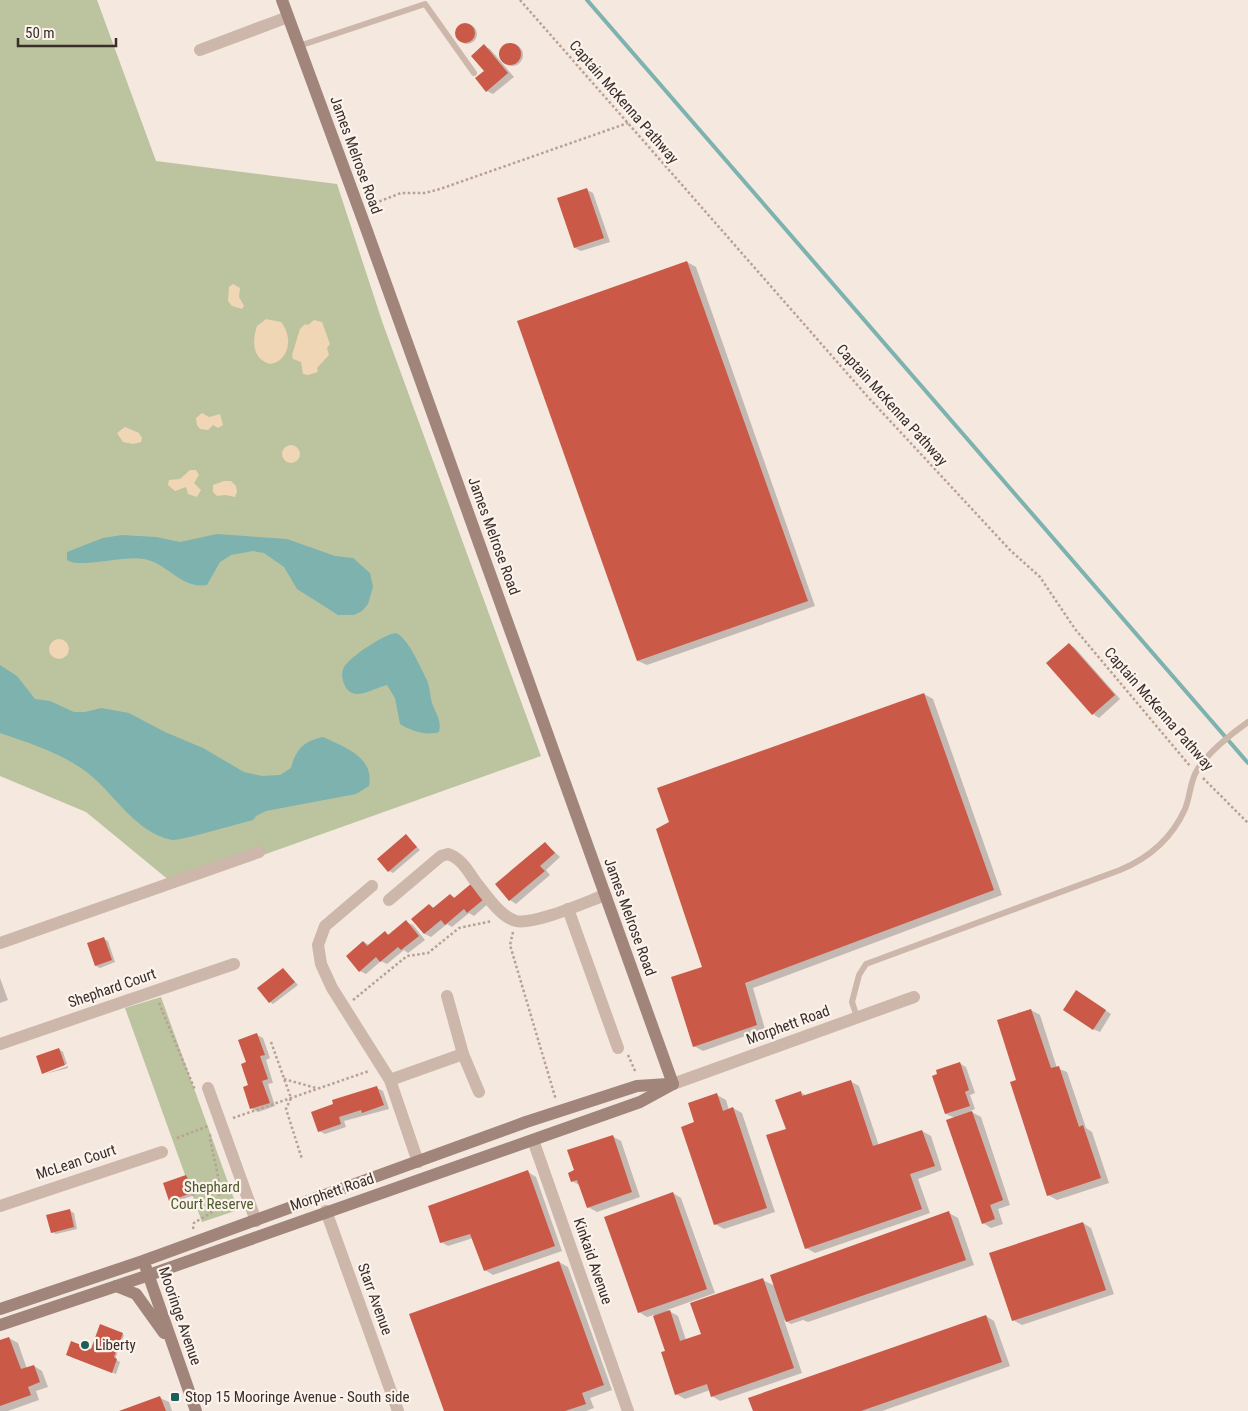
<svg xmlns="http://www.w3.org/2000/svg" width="1248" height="1411" font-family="'Roboto Condensed',sans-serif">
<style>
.green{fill:#bbc49e}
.sand{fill:#f0d6b5}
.water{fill:#7db2af}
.shadow{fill:#0003}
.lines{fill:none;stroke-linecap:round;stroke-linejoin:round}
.stream{stroke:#7db2af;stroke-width:4}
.building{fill:#ca5947}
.path{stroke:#b9a094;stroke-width:2.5;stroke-dasharray:2.5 2.5;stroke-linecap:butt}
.lane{stroke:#cdb6aa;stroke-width:6}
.street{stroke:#cdb6aa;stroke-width:12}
.secondary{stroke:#a1857b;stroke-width:12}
.poi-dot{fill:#1d5e5b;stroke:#fbf3ec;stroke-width:2}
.labels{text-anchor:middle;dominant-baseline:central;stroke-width:4.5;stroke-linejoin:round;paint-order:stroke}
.street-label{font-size:15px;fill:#3a2d2a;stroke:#fbf3ec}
.park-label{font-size:15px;fill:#4e5a2c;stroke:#fbf3ec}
.poi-label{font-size:15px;fill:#3a2d2a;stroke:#fbf3ec;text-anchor:start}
</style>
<rect width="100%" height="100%" fill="#f4e8df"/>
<g class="green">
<polygon points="0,0 97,0 156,161 337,184 383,324 541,756 176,886 86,812 0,776"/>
<polygon points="161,997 238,1210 202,1222 125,1008"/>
</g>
<g class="sand">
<polygon points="233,284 240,288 239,297 244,306 242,309 232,306 228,301 229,287"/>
<path d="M266 319 281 322C293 336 290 361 270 364 252 359 252 341 257 326Z"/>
<polygon points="314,320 322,322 330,344 327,348 329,355 317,368 318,372 308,375 303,374 301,362 293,359 292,355 300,329 305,324 308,325"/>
<polygon points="202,413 209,417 220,414 223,425 218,428 213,425 208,430 200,429 197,425 196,418"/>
<polygon points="125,427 139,433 142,438 141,442 133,444 123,442 117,433"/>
<circle cx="291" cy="454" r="9"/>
<polygon points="190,470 196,470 199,475 194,483 201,490 197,497 188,494 186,487 175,491 168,485 169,480 180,479"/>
<polygon points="224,481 231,481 236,486 237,492 235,497 225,495 217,496 213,492 213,485"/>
<circle cx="59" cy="649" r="10"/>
</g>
<g class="water">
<path d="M217 534 287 539 335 556 353 558 370 573 373 587 368 604 362 611 354 615H338L297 589 284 567 264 553 253 551 231 555 220 562 207 585C180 589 168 563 144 559 123 555 81 569 67 560V552L103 538 122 535 156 537 180 542Z"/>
<path d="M396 633C409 639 420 667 427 680 430 688 430 696 432 703 436 714 442 721 439 732 427 736 411 731 400 724L395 698 387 685C378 687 366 694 357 694 351 694 347 690 345 686 342 680 341 673 344 667 350 657 384 634 396 633Z"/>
<path d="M0 665 17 676 35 699 50 701 74 712H85L101 708 129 713 165 732 203 748 244 772 262 776 280 775 291 768C296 749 304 741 323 737 344 747 375 757 369 786L356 794 266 811 256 816 253 820C241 823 180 841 172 840 131 831 113 789 81 768 57 752 27 742 0 733Z"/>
</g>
<g class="shadow">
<circle cx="467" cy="34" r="10"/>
<circle cx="512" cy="55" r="11"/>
<polygon points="484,46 490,49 514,77 493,94 487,91"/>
<polygon points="587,190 593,193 610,242 581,251 575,248"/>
<polygon points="687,262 696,267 815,606 647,665 638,661"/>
<polygon points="1069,644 1075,648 1120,699 1099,718 1093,714"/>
<polygon points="924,694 933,699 1002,895 753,988 765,1029 703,1051 694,1046"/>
<polygon points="406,836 420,850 393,873 389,871"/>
<polygon points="545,843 560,857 546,870 550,875 516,904 510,900"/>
<polygon points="472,885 490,902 474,916 469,913 452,927 447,924 431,937 425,934 413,919 429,905 434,908 450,895 455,898"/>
<polygon points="406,922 413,925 425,940 408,953 404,950 387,964 381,961 366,974 360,971 364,942 369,945 385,933 390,935"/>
<polygon points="104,939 108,941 115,962 100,968 96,966"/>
<polygon points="283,969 298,985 273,1004 270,1002"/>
<polygon points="0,978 8,1000 0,1003"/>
<polygon points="1083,995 1111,1014 1100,1032 1093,1029"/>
<polygon points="1031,1010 1040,1015 1057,1068 1067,1072 1086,1128 1092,1132 1109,1183 1057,1200 1048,1195 1018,1080"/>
<polygon points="257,1035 263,1038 270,1058 266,1060 273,1083 268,1084 275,1106 258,1112 251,1108 248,1063"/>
<polygon points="59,1049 63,1052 67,1064 43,1073"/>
<polygon points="959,1063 966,1067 975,1093 970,1095 975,1109 970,1111 981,1117 1010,1205 998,1209 1003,1224 991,1228 983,1223 955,1118 946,1114"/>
<polygon points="68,1066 68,1068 45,1074"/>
<polygon points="850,1081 859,1086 879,1146 922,1131 931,1136 942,1170 918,1179 930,1213 815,1253 806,1248 787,1129 800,1092 807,1096"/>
<polygon points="377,1088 383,1091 389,1109 344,1121 346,1127 325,1134 319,1131"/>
<polygon points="717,1095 726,1100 729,1110 733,1108 742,1113 775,1212 724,1229 715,1224 696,1123"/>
<polygon points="612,1136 621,1141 640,1197 597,1212 588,1207 581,1186 572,1181 576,1171"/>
<polygon points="528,1172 536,1177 562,1251 493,1275 485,1270 473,1238 448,1246 441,1242"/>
<polygon points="186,1176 189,1179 195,1195 174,1202 170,1200"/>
<polygon points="673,1193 681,1198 715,1293 667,1310 678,1316 686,1340 702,1335 763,1280 775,1286 949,1213 958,1218 974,1265 808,1322 803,1320 791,1324 784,1320 802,1373 720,1401 712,1396 710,1390 685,1399 676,1394 666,1351 654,1315 647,1317 639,1312"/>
<polygon points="70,1211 74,1213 77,1229 56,1234 52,1232"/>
<polygon points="1083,1223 1091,1228 1114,1294 1022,1325 1013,1320"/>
<polygon points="559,1262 568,1267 612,1390 590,1398 594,1408 586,1411 445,1411"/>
<polygon points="986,1316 994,1321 1010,1366 882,1411 754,1411"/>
<polygon points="101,1326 124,1335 115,1359 120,1362 116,1374 71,1357 91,1350"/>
<polygon points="9,1338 18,1343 27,1369 34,1366 42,1371 48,1387 36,1391 39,1400 8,1411 0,1411 0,1342"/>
<polygon points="160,1398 169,1402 172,1411 122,1411"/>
</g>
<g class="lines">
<polyline class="stream" points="587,0 1248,763"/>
</g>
<g class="building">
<circle cx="465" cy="33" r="10"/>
<circle cx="510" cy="54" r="11"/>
<polygon points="484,44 508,73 486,92 475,78 484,71 471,56"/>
<polygon points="587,188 604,238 574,248 557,198"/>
<polygon points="687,261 808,601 637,661 517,321"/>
<polygon points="1069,643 1115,695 1092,715 1046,663"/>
<polygon points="924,693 994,890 745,983 757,1025 693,1047 671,977 702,967 656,829 669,822 657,788"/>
<polygon points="406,834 417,847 388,872 377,859"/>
<polygon points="545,842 555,853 540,866 545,871 509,901 495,884"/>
<polygon points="472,883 484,899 467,913 464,909 445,925 441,920 424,934 411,919 429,904 433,908 450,894 454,898"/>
<polygon points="406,920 419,936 401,950 398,947 380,962 376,957 359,972 346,956 363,941 367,946 385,931 388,935"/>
<polygon points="104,937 112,960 95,966 87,943"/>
<polygon points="283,968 295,982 269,1003 257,988"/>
<polygon points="1076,990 1106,1010 1093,1030 1063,1010"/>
<polygon points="1031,1009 1051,1068 1059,1066 1079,1127 1083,1125 1101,1178 1047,1196 1010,1082 1016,1080 997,1020"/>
<polygon points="257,1033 265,1055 260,1056 268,1079 262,1081 270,1103 250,1109 243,1087 248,1085 241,1064 246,1062 238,1040"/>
<polygon points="59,1048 65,1065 42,1074 36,1056"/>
<polygon points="960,1062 969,1090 965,1092 970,1106 945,1114 932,1076 937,1074 936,1070"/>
<polygon points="851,1080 873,1146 922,1130 935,1166 910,1174 922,1209 805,1249 766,1135 786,1129 775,1100 801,1091 802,1096"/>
<polygon points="377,1086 384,1105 362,1113 361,1110 339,1117 341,1124 318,1132 311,1112 333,1104 332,1100"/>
<polygon points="717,1093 723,1111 733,1107 767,1208 714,1225 681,1127 694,1122 688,1103"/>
<polygon points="972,1111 1003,1200 990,1205 995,1219 982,1224 946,1120"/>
<polygon points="613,1135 632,1192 587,1208 577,1180 571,1182 568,1173 574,1170 567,1150"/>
<polygon points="528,1170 555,1246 484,1271 470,1234 440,1243 428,1206"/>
<polygon points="186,1175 192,1193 169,1201 163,1183"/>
<polygon points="673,1192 707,1289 638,1313 604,1217"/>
<polygon points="70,1209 74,1227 51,1233 46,1215"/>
<polygon points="949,1211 966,1260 786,1322 770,1275"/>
<polygon points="1083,1222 1106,1290 1012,1321 989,1253"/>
<polygon points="559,1261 604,1385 582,1393 586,1404 565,1411 444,1411 409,1314"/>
<polygon points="763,1278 794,1368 711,1397 707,1384 675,1395 661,1352 665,1351 653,1316 670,1310 680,1341 701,1334 690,1303"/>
<polygon points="986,1315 1002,1362 861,1411 753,1411 748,1398"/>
<polygon points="100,1324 123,1333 114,1357 117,1359 112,1373 66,1355 71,1341 91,1349"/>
<polygon points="9,1337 21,1369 34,1365 40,1382 28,1387 31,1395 0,1406 0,1340"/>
<polygon points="160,1396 166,1411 119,1411"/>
</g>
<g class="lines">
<g class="path">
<polyline points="520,0 867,396 1010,550 1040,577 1075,629 1190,766"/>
<polyline points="370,205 401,193 425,193 440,189 628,123"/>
<polyline points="1203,778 1248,823"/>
<polyline points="513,932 510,945 556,1100"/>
<polyline points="353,1000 407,956 428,953 459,928 492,921"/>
<polyline points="159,1003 195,1090"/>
<polyline points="271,1042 291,1098 286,1109 302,1159"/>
<polyline points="628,1055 636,1073"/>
<polyline points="284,1079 316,1088"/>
<polyline points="233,1118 369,1071"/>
<polyline points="177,1138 208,1126"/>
<path d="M193 1229 194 1223C200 1219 209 1215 214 1210 228 1193 210 1153 210 1133"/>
</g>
<g class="lane">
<polyline points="299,46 425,4 474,73"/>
<path d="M857 1017 852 1002 859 975 866 964 1120 870C1149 858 1172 838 1185 809 1190 797 1190 783 1196 772 1205 755 1232 733 1248 722"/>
</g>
<g class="street">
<polyline points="200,50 288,17"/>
<polyline points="372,886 325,926 318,945 321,964 332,988 390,1080 418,1162"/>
<path d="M389 900 441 856 448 854C461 858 468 871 475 881 485 893 500 917 516 921 535 925 586 902 605 895"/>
<polyline points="568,909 618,1048"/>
<polyline points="0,943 259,852"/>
<polyline points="447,996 463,1054 479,1092"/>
<polyline points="0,1044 234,964"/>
<polyline points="390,1080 463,1054"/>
<polyline points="673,1084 914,997"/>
<polyline points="208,1088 256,1221"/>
<polyline points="533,1140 628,1411"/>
<polyline points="0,1206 162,1152"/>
<polyline points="326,1211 398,1411"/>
</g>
<g class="secondary">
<polyline points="282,0 367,231 673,1084"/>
<polyline points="146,1268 196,1411"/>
<polyline points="116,1286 136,1294 164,1333"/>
<polyline points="0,1309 143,1261 526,1122 637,1086 668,1084"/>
<polyline points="0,1325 149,1275 623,1108 640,1102 673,1084"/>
</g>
</g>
<g class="poi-dot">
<circle cx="85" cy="1345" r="5"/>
<rect x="170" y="1392" width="10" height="10" rx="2.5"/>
</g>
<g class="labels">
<g class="street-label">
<text transform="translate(624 102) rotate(49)">Captain McKenna Pathway</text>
<text transform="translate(356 155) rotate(70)">James Melrose Road</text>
<text transform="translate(892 405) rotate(48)">Captain McKenna Pathway</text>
<text transform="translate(494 536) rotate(70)">James Melrose Road</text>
<text transform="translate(1159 709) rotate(49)">Captain McKenna Pathway</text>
<text transform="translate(630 917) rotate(70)">James Melrose Road</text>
<text transform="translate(112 988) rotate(-19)">Shephard Court</text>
<text transform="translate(788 1025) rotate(-20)">Morphett Road</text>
<text transform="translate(76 1162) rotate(-18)">McLean Court</text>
<text transform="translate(332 1192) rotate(-19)">Morphett Road</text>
<text transform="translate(593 1261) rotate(71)">Kinkaid Avenue</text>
<text transform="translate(375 1299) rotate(70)">Starr Avenue</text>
<text transform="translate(180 1316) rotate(71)">Mooringe Avenue</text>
</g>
<g class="park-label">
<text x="212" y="1187">Shephard<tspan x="212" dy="17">Court Reserve</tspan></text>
</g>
<g class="poi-label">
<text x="95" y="1345">Liberty</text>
<text x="185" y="1397">Stop 15 Mooringe Avenue - South side</text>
</g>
</g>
<path d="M18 38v8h98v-8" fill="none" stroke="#3a2d2a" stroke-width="2.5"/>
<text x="25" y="38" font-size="15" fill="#3a2d2a" stroke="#fbf3ec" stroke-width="4" paint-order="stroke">50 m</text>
</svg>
